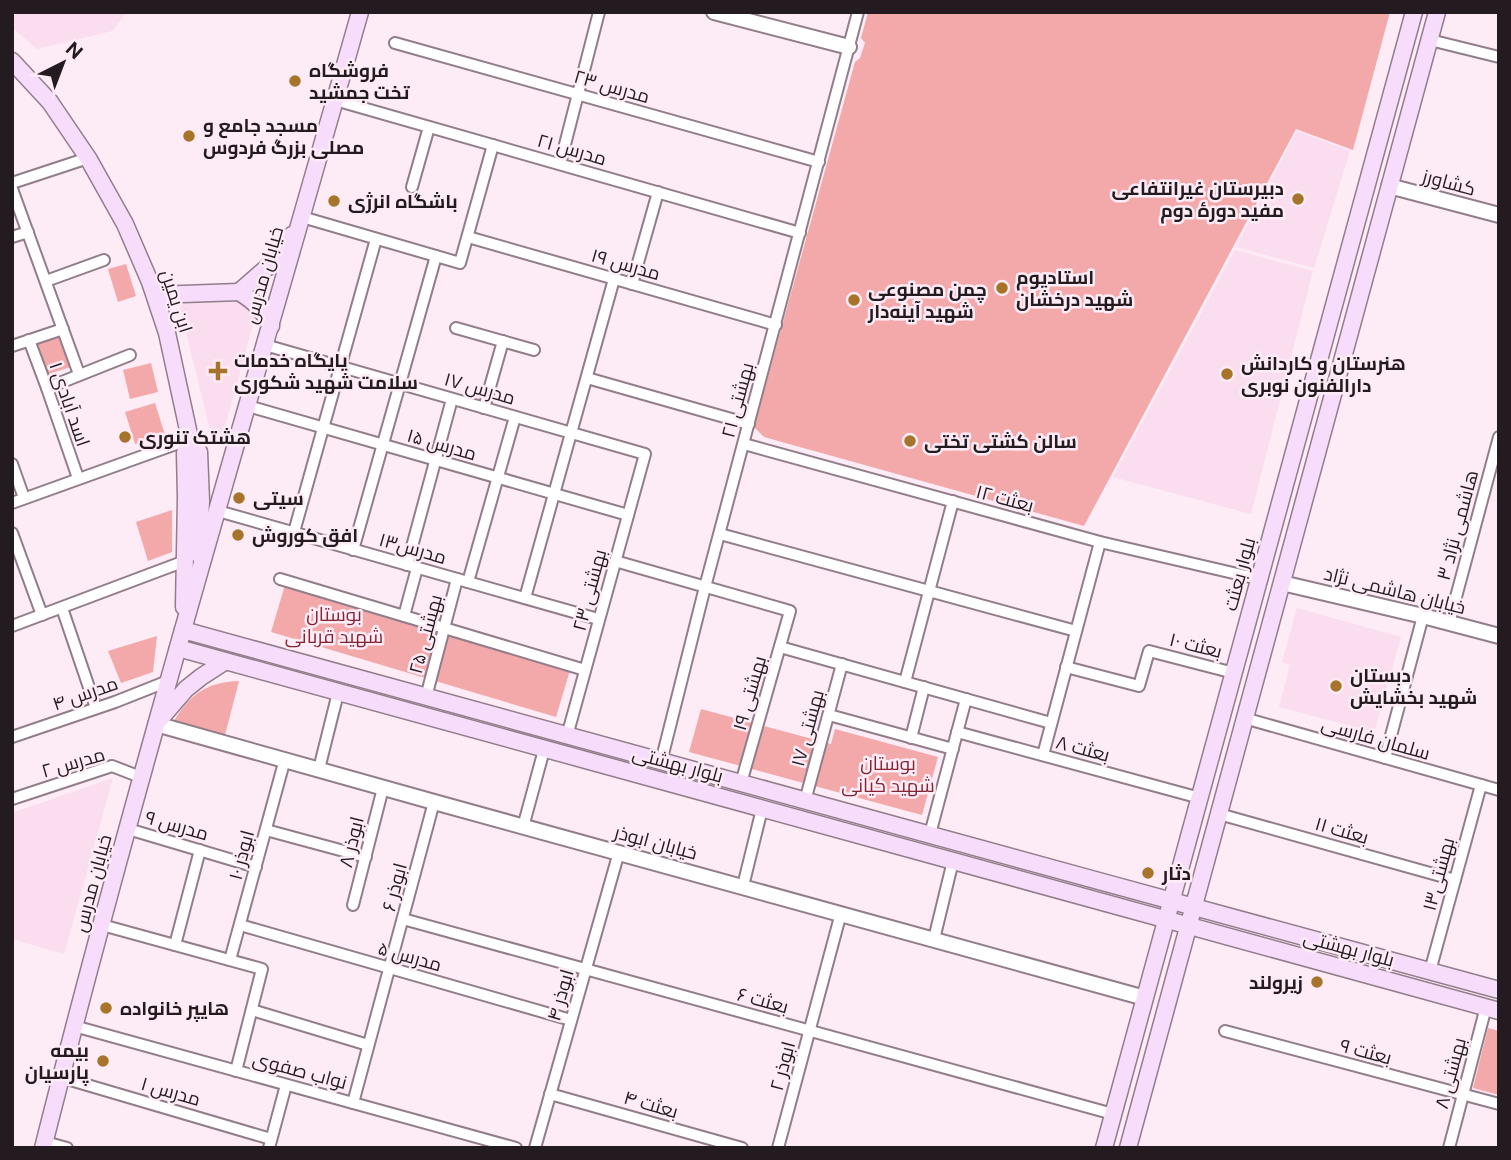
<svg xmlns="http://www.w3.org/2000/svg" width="1511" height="1160" font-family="'Public Sans',Cairo,sans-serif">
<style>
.built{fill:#faddef}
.green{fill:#f3a8aa}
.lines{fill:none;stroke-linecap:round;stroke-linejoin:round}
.minor-casing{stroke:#917e8a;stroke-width:14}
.tertiary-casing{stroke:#917e8a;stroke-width:18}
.secondary-casing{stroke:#917e8a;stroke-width:19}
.minor{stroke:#fff;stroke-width:10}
.tertiary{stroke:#fff;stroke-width:14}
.secondary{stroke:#f7dcfc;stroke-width:16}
.poi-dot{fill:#a7742c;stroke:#fdebf6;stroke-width:2.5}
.labels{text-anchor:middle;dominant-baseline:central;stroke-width:5;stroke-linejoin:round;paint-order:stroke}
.poi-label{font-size:19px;font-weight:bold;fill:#231b20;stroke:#fdebf6;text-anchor:start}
.street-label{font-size:19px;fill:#231b20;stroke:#fdebf6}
.park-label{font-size:19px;fill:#852432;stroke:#fdebf6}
</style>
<rect width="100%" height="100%" fill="#fdebf6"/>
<g class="built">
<polygon points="12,12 127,12 112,31 37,49 12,27"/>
<polygon points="1297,131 1350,151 1314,268 1236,247"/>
<polygon points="1235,250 1313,271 1251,514 1113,477"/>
<polygon points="237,297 257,310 223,434 211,433 178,300"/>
<polygon points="1297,608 1401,637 1374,732 1279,707 1290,665 1282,662"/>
<polygon points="113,778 64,954 12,939 12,813"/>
</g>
<g class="green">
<polygon points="868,12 1390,12 1353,150 1296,129 1084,526 764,437 754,427 855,62 860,58 865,43 861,38"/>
<polygon points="126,264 136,296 118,302 108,269"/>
<polygon points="61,336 71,367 45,375 35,344"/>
<polygon points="151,363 158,392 130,399 123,370"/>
<polygon points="155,403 165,435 135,444 125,412"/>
<polygon points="172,510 172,552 148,561 136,522"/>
<polygon points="285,585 570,670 556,717 271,632"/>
<polygon points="157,636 153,672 121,683 108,651"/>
<path d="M239 681 225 735 174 721C190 694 207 682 239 681Z"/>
<polygon points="701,709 831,744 835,729 938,757 922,815 689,752"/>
<polygon points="1488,1028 1499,1031 1499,1095 1473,1088"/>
</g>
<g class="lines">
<defs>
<g id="minor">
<polyline points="1430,40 1499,57"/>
<polyline points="395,43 819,162"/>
<polyline points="335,100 800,233"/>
<polyline points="560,164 599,12"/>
<polyline points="12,183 88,158"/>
<polyline points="412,187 429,127"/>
<polyline points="12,189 79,374"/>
<polyline points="302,217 460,263 493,145"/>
<polyline points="12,237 28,232"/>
<polyline points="468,237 776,325"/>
<polyline points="46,281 104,260"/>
<polyline points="632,284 658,192"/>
<polyline points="456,328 534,350"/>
<polyline points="29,340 47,388 78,478"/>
<polyline points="265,345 645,454 567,736"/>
<polyline points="12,346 63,329"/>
<polyline points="587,378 749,424"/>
<polyline points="47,388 130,355"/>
<polyline points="248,406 628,515"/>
<polyline points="484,408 503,341"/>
<polyline points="744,444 1100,542 1259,579"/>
<polyline points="12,464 24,498"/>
<polyline points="12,503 190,439"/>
<polyline points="218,511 598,619"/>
<polyline points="294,532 376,239"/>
<polyline points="12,533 42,615"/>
<polyline points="720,534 1076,631"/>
<polyline points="353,550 436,256"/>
<polyline points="615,561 790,611 741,783"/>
<polyline points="407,565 452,399"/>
<polyline points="280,579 585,670"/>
<polyline points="468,582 515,417"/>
<polyline points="525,598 614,279"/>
<polyline points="62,608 96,708"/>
<polyline points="404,616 417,568"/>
<polyline points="1449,623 1499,437"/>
<polyline points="12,626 185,561"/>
<polyline points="780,647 1051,723"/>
<polyline points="1066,667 1139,686 1149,651 1234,673"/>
<polyline points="905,682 953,501"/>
<polyline points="426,697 457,579"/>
<polyline points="829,715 953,749"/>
<polyline points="1244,718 1499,790"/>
<polyline points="957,732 1200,798"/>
<polyline points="12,737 115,702 168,681"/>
<polyline points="911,738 924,687"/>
<polyline points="1043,755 1100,542"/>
<polyline points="1385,758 1423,616"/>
<polyline points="661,762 705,587 858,12"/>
<polyline points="319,769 338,693"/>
<polyline points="12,799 112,766 143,778"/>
<polyline points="805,801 842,664"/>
<polyline points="1219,814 1455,880"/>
<polyline points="523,827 544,750"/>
<polyline points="128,829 256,867"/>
<polyline points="266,830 366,857"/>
<polyline points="930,834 966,699"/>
<polyline points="743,886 762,809"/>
<polyline points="353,905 383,788"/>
<polyline points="403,919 1113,1114"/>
<polyline points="102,925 262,969 236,1071"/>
<polyline points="240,925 571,1020"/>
<polyline points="934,939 953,861"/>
<polyline points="175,945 200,850"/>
<polyline points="230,960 285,759"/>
<polyline points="1430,971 1481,785"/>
<polyline points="252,1010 368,1045"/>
<polyline points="74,1026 516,1148"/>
<polyline points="1225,1031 1499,1104"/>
<polyline points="60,1077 271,1139"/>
<polyline points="550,1094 742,1148"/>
<polyline points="353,1103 434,802"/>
<polyline points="45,1142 67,1148"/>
<polyline points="269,1148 286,1085"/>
<polyline points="535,1148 619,852"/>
<polyline points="778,1148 841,913"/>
<polyline points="1449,1148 1486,1007"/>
</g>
<g id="tertiary">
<polyline points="714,12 849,47"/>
<polyline points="1389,186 1499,215"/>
<polyline points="1282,583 1423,616 1499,636"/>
<polyline points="156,724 434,802 1145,998"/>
</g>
<g id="secondary">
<polyline points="12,61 50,102 88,158 125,224 150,282 167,333 190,439 199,452 201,501 198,554"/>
<polyline points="239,292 270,265 292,235"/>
<path d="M239 292C254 301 263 310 271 326"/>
<polyline points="155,295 239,292"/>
<polyline points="184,607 186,497 185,453 190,439"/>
<path d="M183 630C621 750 1060 871 1499 990"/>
<polyline points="178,648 1499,1011"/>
<polyline points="160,719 186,689 201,677 224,662"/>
<path d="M43 1148C139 767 253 390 360 12"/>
<polyline points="1104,1148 1414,12"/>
<polyline points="1128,1148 1437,12"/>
</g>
</defs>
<use href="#minor" class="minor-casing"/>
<use href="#tertiary" class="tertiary-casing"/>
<use href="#secondary" class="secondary-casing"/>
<use href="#minor" class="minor"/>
<use href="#tertiary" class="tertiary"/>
<use href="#secondary" class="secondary"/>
</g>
<g class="poi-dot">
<circle cx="295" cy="81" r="7"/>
<circle cx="189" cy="136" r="7"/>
<circle cx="1298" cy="199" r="7"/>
<circle cx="334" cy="201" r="7"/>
<circle cx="1002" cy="288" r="7"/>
<circle cx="854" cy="300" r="7"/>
<path d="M214.5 360.5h7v7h7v7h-7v7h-7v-7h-7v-7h7z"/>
<circle cx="1227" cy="374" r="7"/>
<circle cx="125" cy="437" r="7"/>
<circle cx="910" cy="441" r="7"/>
<circle cx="239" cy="498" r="7"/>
<circle cx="238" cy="535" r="7"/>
<circle cx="1336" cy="686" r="7"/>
<circle cx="1148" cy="873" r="7"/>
<circle cx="1317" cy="982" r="7"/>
<circle cx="106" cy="1008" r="7"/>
<circle cx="103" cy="1061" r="7"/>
</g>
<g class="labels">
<g class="poi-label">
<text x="309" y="70">فروشگاه<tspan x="309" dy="22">تخت جمشید</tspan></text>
<text x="203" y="125">مسجد جامع و<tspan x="203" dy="22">مصلی بزرگ فردوس</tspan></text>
<text x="1284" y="188" text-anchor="end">دبیرستان غیرانتفاعی<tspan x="1284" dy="22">مفید دورهٔ دوم</tspan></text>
<text x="348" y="201">باشگاه انرژی</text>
<text x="1016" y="277">استادیوم<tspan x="1016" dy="22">شهید درخشان</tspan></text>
<text x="868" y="289">چمن مصنوعی<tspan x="868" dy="22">شهید آینه‌دار</tspan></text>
<text x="234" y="360">پایگاه خدمات<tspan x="234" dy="22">سلامت شهید شکوری</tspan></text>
<text x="1241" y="363">هنرستان و کاردانش<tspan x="1241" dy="22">دارالفنون نوبری</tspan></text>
<text x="139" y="437">هشتک تنوری</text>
<text x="924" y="441">سالن کشتی تختی</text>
<text x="253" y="498">سیتی</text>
<text x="252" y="535">افق کوروش</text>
<text x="1350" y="675">دبستان<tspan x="1350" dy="22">شهید بخشایش</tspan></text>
<text x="1162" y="873">دثار</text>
<text x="1303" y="982" text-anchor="end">زیرولند</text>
<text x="120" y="1008">هایپر خانواده</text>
<text x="89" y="1050" text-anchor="end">بیمه<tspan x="89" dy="22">پارسیان</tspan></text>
</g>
<g class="street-label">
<text transform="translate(612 86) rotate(16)">مدرس ۲۳</text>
<text transform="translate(572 149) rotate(16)">مدرس ۲۱</text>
<text transform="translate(1449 182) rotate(15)">کشاورز</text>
<text transform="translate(626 264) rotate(16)">مدرس ۱۹</text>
<text transform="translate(263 275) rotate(-74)">خیابان مدرس</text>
<text transform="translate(177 301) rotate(72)">ابن یمین</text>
<text transform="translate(480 388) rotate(16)">مدرس ۱۷</text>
<text transform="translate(737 400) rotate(-75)">بهشتی ۲۱</text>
<text transform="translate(70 404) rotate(71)">اسد آبادی ۱</text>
<text transform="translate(442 444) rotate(16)">مدرس ۱۵</text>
<text transform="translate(1005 498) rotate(15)">بعثت ۱۲</text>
<text transform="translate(1457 525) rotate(-75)">هاشمی نژاد ۳</text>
<text transform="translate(413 548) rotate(16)">مدرس۱۳</text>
<text transform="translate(1239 574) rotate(-75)">بلوار بعثت</text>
<text transform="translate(589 590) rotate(-75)">بهشتی ۲۳</text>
<text transform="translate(1395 590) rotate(14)">خیابان هاشمی نژاد</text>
<text transform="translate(425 634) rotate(-75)">بهشتی ۲۵</text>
<text transform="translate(1196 645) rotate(14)">بعثت ۱۰</text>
<text transform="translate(85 693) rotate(-19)">مدرس ۴</text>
<text transform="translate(749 693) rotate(-74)">بهشتی ۱۹</text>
<text transform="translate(807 728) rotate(-75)">بهشتی ۱۷</text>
<text transform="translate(1376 738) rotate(16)">سلمان فارسی</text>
<text transform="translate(1083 748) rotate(15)">بعثت ۸</text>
<text transform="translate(73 762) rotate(-16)">مدرس ۲</text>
<text transform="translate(678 764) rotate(15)">بلوار بهشتی</text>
<text transform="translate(177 825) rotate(16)">مدرس ۹</text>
<text transform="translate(1342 830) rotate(16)">بعثت ۱۱</text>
<text transform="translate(351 842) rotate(-76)">ابوذر ۸</text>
<text transform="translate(656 842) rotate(15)">خیابان ابوذر</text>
<text transform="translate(241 855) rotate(-75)">ابوذر ۱۰</text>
<text transform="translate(1438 874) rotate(-75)">بهشتی۱۳</text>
<text transform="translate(92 883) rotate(-75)">خیابان مدرس</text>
<text transform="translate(394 887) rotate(-75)">ابوذر ۶</text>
<text transform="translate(1349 948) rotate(15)">بلوار بهشتی</text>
<text transform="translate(410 956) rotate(16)">مدرس ۵</text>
<text transform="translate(560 995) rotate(-74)">ابوذر ۴</text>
<text transform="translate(763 1000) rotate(15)">بعثت ۶</text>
<text transform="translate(1366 1051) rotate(15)">بعثت ۹</text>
<text transform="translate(782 1066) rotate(-75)">ابوذر ۲</text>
<text transform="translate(300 1070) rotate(15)">نواب صفوی</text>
<text transform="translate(1450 1073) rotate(-75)">بهشتی ۸</text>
<text transform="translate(171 1091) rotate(16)">مدرس ۱</text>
<text transform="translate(651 1104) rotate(16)">بعثت ۴</text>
</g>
<g class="park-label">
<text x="334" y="614">بوستان<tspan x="334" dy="22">شهید قربانی</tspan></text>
<text x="888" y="763">بوستان<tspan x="888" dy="22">شهید کیانی</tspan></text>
</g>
</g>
<rect width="1511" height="1160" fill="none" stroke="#231b20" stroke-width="28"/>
<g transform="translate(63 63) rotate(42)" stroke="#fdebf6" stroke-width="5" paint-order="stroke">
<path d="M0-5L12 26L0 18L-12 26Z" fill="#231b20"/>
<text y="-10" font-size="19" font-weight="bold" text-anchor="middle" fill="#231b20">N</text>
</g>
</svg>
